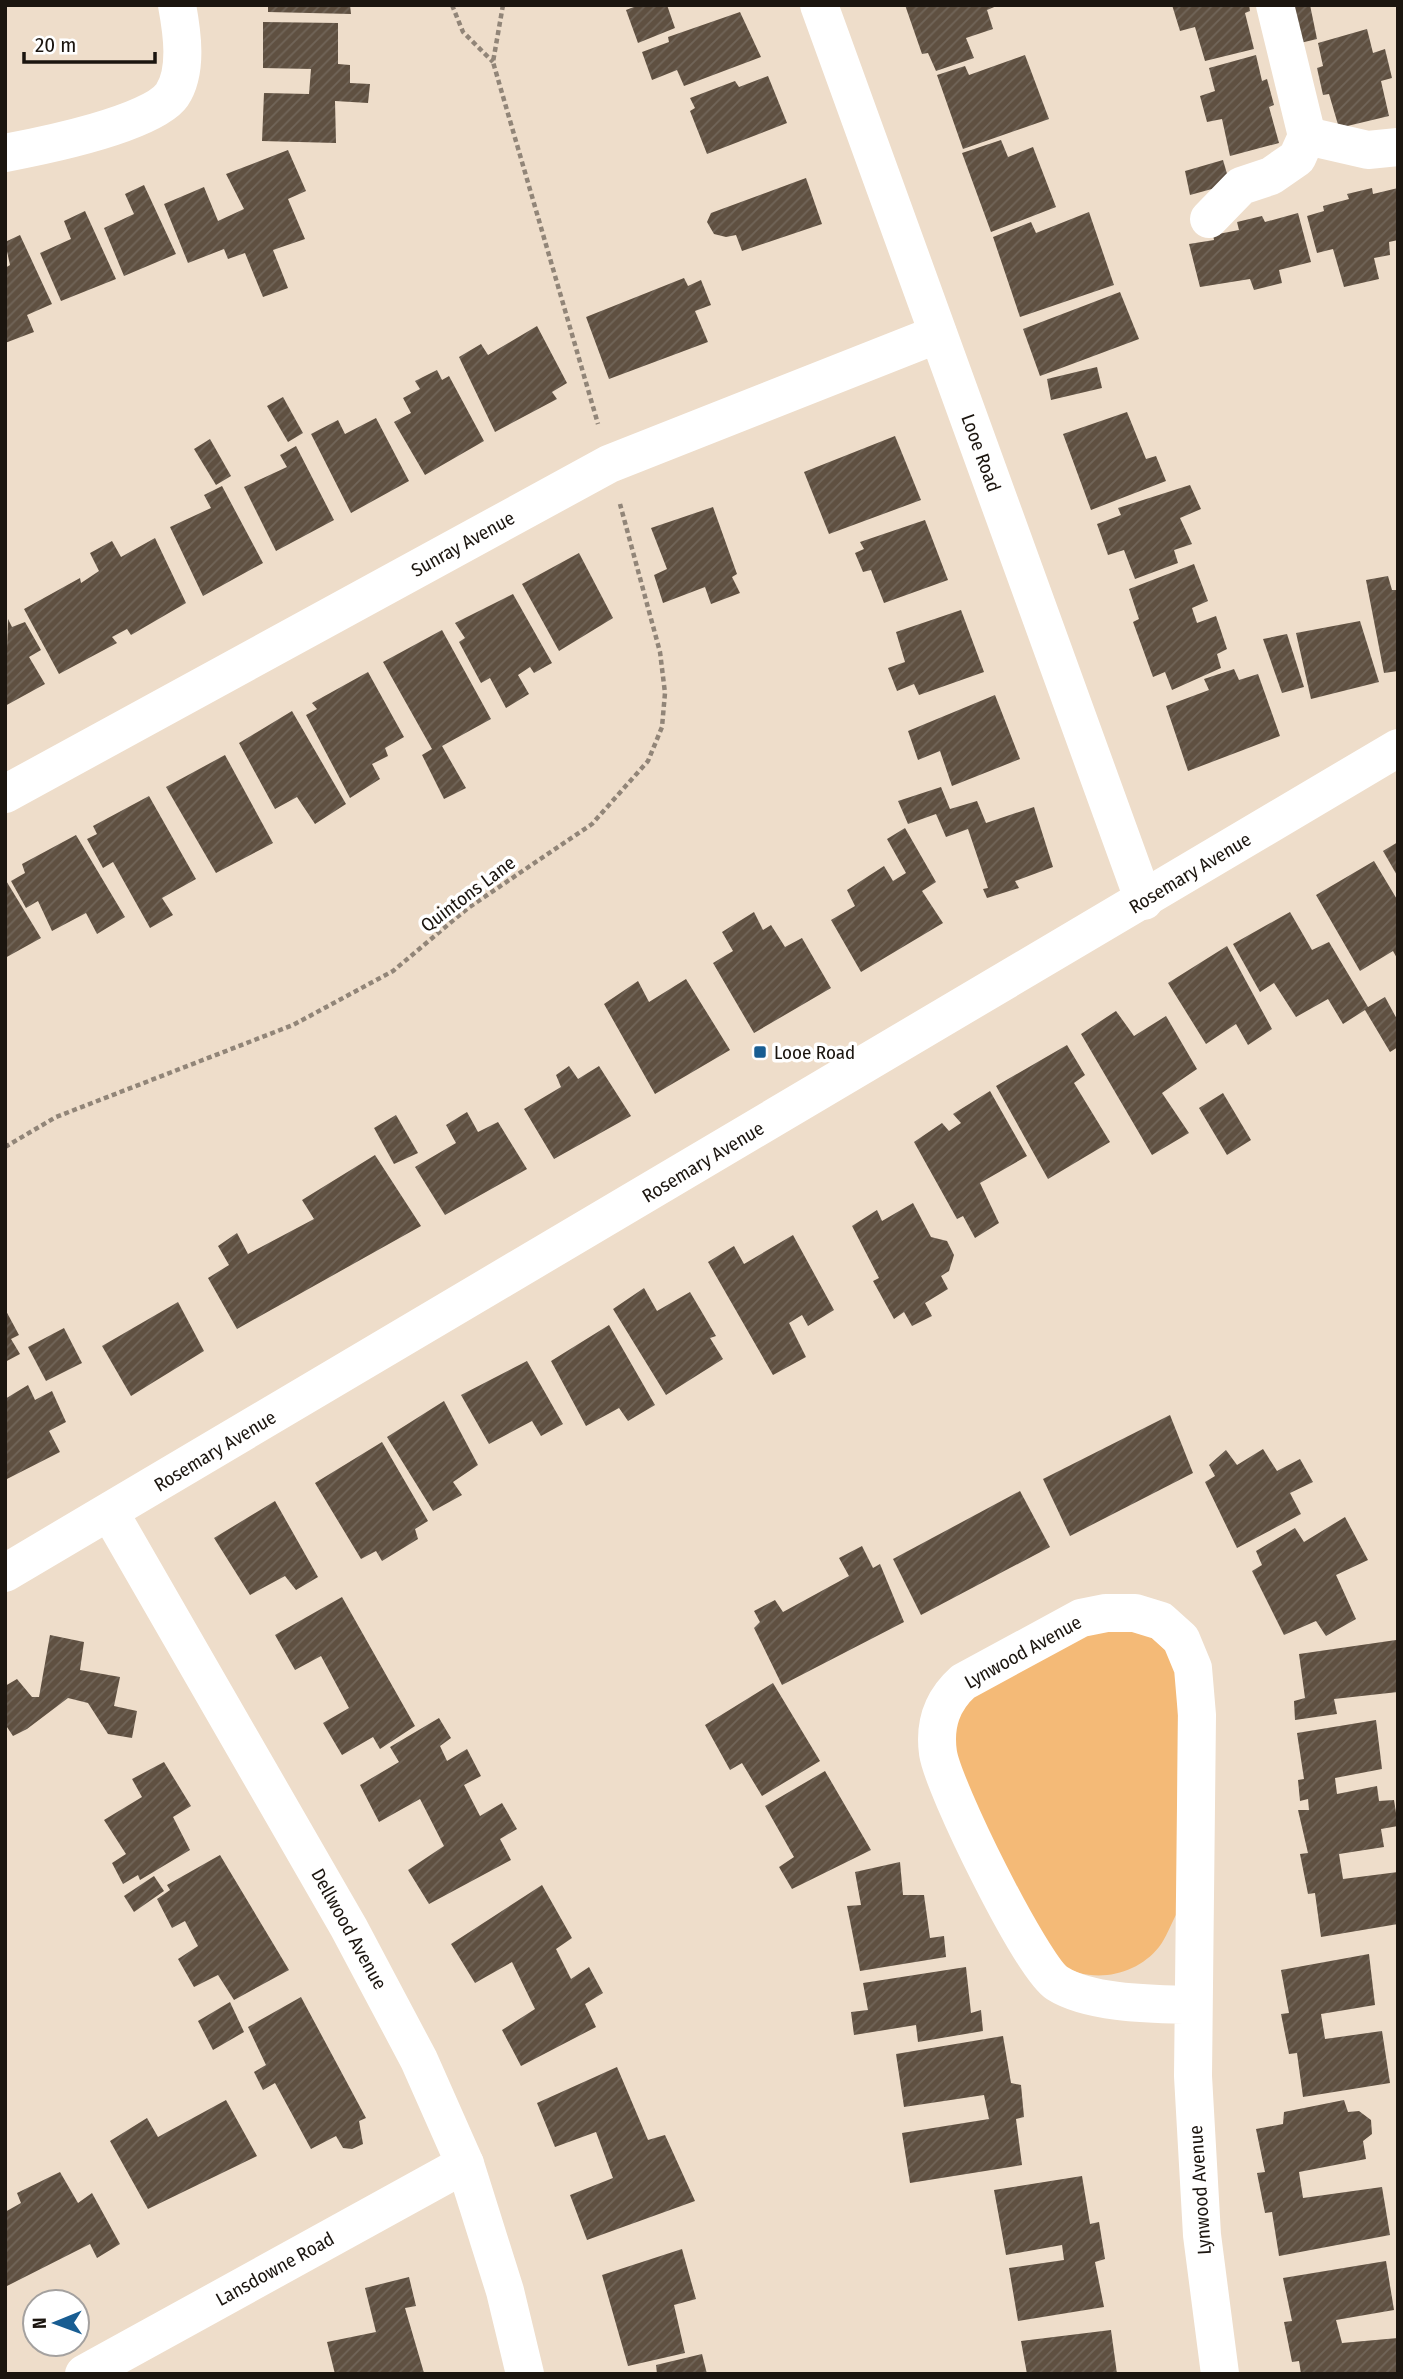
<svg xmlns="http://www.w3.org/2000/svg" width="1403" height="2379" font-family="'Fira Sans Condensed',sans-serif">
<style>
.grass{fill:#f4ba77}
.building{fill:url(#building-hatch)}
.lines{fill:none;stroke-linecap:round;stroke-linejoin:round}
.path{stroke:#918578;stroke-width:4.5;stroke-dasharray:5 3.5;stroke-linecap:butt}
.minor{stroke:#fff;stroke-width:38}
.poi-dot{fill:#185d92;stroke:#fff;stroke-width:2.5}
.labels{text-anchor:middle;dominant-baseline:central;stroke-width:7;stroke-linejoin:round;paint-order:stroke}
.street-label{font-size:19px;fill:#1b150f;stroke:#fff}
.poi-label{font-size:19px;fill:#1b150f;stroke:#fff;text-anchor:start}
</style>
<defs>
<pattern id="building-hatch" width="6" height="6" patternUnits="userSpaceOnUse" patternTransform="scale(1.75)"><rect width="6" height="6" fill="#5f5041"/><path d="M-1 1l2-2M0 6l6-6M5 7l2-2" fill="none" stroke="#716559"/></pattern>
</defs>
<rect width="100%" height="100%" fill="#eeddca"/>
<path class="grass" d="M1126 1628 1149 1634 1178 1663 1177 1913C1171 1924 1166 1938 1159 1947 1136 1976 1091 1985 1060 1964 1054 1959 1049 1949 1044 1942L954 1766 953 1724 961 1704 1094 1630Z"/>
<g class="building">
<polygon points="268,5 350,5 351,14 268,12"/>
<polygon points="639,5 667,5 675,28 638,43 626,10"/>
<polygon points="905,5 999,5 987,10 993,29 966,38 974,58 936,71 928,53 922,54"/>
<polygon points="1172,5 1249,5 1250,11 1245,13 1254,49 1205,61 1195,27 1180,31"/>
<polygon points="1289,5 1310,5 1317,39 1296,44"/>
<polygon points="740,12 761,57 684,86 677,70 652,80 642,52 669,42 668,37"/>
<polygon points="263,22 338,23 338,64 350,65 350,83 370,84 368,103 335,101 336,143 262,141 264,93 309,94 311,69 263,68"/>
<polygon points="1367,29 1373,53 1385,49 1392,78 1381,81 1389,116 1339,128 1329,94 1323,95 1317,68 1323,66 1318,43"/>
<polygon points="1025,55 1049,119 963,149 937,75 965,66 969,75"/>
<polygon points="1256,55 1262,81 1267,79 1274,105 1269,107 1279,143 1230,156 1222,119 1207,122 1200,96 1215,91 1209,68"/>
<polygon points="768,76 787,123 707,154 690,111 695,108 690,98 735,81 739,87"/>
<polygon points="1001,140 1008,157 1033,147 1056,207 991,232 962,153"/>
<polygon points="288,150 306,191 288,199 305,239 273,250 288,288 263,297 245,253 228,259 224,249 188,263 164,204 204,187 218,221 244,209 226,174"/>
<polygon points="1223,160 1230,184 1190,195 1185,171"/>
<polygon points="806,178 822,224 742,251 736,235 726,237 714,234 707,222 711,213"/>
<polygon points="144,185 176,254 124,276 104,228 134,214 125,194"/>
<polygon points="1372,188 1373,194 1398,188 1398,240 1389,242 1390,255 1374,258 1379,279 1344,287 1333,249 1317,253 1307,216 1324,211 1323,206 1349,199 1347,194"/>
<polygon points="85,211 116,279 61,301 40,253 71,239 64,221"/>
<polygon points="1089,212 1114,285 1020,317 993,237 1031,222 1036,233"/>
<polygon points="1298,213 1311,262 1279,270 1282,283 1254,290 1250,279 1200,287 1189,244 1214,240 1213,235 1239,230 1237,222 1262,216 1265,222"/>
<polygon points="20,235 52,304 27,315 34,332 5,343 5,268 10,265 5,242"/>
<polygon points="684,278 688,286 701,280 711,305 695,311 708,342 609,379 586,317"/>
<polygon points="1120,292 1139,339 1040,376 1023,329"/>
<polygon points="537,326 567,383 552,392 557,399 495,432 459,357 481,344 488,355"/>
<polygon points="1097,367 1102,388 1051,400 1047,379"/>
<polygon points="437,370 442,380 449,376 484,441 425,475 394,422 411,413 403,398 420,389 415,381"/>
<polygon points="283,397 303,433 288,442 267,406"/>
<polygon points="1127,412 1146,459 1156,456 1166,481 1091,510 1063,434"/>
<polygon points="376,418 409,481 351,513 311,434 338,420 345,434"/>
<polygon points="895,436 921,500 829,534 804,472"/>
<polygon points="210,439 231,476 216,485 194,449"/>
<polygon points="296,446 334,520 276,551 244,487 287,467 280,455"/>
<polygon points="1190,485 1201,509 1180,518 1192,544 1174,550 1178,563 1135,579 1124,550 1108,555 1097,524 1121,515 1118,508"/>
<polygon points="222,486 263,563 203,596 170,527 211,508 204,495"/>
<polygon points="713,507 737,574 732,577 740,593 711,604 705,587 663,603 654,575 667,569 651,528"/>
<polygon points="925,520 948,580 884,603 871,570 863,572 855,553 864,549 860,542"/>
<polygon points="155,538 186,603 131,635 127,629 112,637 117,643 59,674 24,609 80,578 81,583 99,571 90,553 112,541 121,557"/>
<polygon points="579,553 613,618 559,651 522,584"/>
<polygon points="1194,564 1208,601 1192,608 1197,623 1216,616 1227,649 1217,654 1221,668 1172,690 1165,672 1153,677 1133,622 1139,619 1129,589"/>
<polygon points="1388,576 1392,590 1398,590 1398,671 1384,673 1366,580"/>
<polygon points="513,594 552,663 534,673 530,667 518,675 529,694 506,708 490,678 481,683 459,642 465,638 455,623"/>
<polygon points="961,610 984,672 919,695 914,684 897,691 888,668 905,662 896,632"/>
<polygon points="8,619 12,627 25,622 41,650 29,657 45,684 5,706"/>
<polygon points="1360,621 1379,682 1311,699 1296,633"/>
<polygon points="442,630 491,719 442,746 466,788 444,799 422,755 432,749 383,662"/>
<polygon points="1287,634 1304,687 1282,693 1263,639"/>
<polygon points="1234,669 1239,680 1258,674 1280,736 1188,771 1166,706 1209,690 1204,679"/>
<polygon points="368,672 404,737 385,748 388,756 372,764 380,779 350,798 306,715 317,709 312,703"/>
<polygon points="995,695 1020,759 952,786 940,751 918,760 908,731"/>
<polygon points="292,711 346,804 315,824 297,797 275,809 239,743"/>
<polygon points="225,755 273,843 216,873 166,787"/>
<polygon points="941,787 950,809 977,801 986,823 1034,807 1053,867 1015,881 1019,888 987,898 983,889 988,888 968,829 946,837 936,814 908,824 898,801"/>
<polygon points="149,796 196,879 162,898 173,915 150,928 113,862 103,868 87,839 97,834 93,826"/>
<polygon points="905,828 936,882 922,891 943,923 861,972 831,920 855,906 847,890 884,866 893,881 906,873 887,839"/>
<polygon points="76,835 125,917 97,934 86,913 52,931 38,901 26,908 11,881 25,873 22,864"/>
<polygon points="1398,842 1398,877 1383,851"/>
<polygon points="1374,861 1398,901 1398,960 1393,951 1360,971 1316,895"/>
<polygon points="5,879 41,938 5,958"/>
<polygon points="754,912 763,930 771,925 785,947 802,938 831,988 754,1033 713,963 733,951 722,932"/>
<polygon points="1290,912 1312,950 1329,942 1368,1007 1385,997 1398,1021 1398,1047 1390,1052 1365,1010 1343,1024 1328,999 1296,1017 1274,983 1260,992 1233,944"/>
<polygon points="1227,946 1272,1029 1248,1045 1236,1024 1206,1044 1168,983"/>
<polygon points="686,979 730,1050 655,1094 604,1004 638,981 649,1002"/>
<polygon points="1116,1011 1134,1036 1166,1016 1197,1069 1162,1093 1189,1133 1152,1155 1081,1034"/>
<polygon points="1067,1045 1085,1075 1074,1083 1110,1142 1048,1179 996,1086"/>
<polygon points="569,1066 578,1079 599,1066 631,1116 554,1159 524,1109 561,1087 556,1075"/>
<polygon points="990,1091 1027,1156 980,1183 999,1223 975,1238 963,1216 957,1219 914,1142 942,1123 949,1131 961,1123 953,1114"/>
<polygon points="1223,1093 1251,1140 1227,1155 1199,1108"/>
<polygon points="467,1112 478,1132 498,1122 527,1169 445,1215 415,1167 456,1143 446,1125"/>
<polygon points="396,1115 418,1153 394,1164 374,1128"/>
<polygon points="375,1155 421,1226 237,1329 208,1278 229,1265 218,1246 237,1233 248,1254 314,1219 302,1200"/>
<polygon points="913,1203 931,1237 947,1241 954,1255 949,1271 941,1276 948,1289 925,1303 932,1316 912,1326 904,1312 894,1319 873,1281 879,1278 852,1226 877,1210 882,1221"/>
<polygon points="793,1235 834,1310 808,1326 802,1315 789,1323 806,1357 773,1375 708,1262 734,1246 744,1264"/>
<polygon points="644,1288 657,1311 690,1292 716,1336 710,1338 723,1359 666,1395 613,1309"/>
<polygon points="178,1302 204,1351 131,1396 102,1346"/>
<polygon points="5,1309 19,1335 11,1339 20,1354 5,1362"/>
<polygon points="609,1325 655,1405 628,1421 619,1408 586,1426 551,1361"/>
<polygon points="64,1328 82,1363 46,1381 28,1347"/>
<polygon points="527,1361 563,1424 541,1436 532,1421 489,1444 461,1395"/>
<polygon points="28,1385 35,1400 52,1391 66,1422 49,1431 60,1452 5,1480 5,1399"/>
<polygon points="444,1401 478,1465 453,1482 462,1495 433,1511 387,1437"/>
<polygon points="1170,1415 1193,1473 1070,1536 1043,1479"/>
<polygon points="382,1442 428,1521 415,1529 418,1539 382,1561 376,1551 361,1559 315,1483"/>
<polygon points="1263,1449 1277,1471 1300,1459 1313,1482 1290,1493 1301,1514 1237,1548 1205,1482 1215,1476 1209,1465 1226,1450 1237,1465"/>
<polygon points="1020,1491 1050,1547 921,1615 893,1559"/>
<polygon points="275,1501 318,1577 296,1590 285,1576 250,1595 214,1538"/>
<polygon points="1345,1517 1368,1560 1336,1575 1356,1619 1326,1636 1316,1621 1284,1635 1252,1571 1262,1565 1256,1551 1295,1528 1304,1542"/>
<polygon points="862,1546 873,1568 880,1564 904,1622 782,1685 754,1628 760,1622 754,1611 775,1600 783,1612 849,1576 839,1558"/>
<polygon points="342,1597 415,1726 380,1749 373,1737 342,1755 323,1723 349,1708 321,1656 295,1670 275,1635"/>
<polygon points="50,1635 84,1642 80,1670 120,1677 114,1706 137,1711 132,1738 108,1734 88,1703 68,1698 27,1729 13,1736 5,1724 5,1686 17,1679 32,1697 39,1697"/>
<polygon points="1396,1640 1398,1692 1334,1699 1337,1714 1295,1720 1294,1701 1305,1698 1299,1654"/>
<polygon points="773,1683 820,1761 762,1796 742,1763 730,1770 705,1725"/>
<polygon points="439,1718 451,1738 440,1746 447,1761 467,1749 481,1776 464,1785 480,1816 502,1803 517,1829 500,1839 511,1860 429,1904 408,1870 444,1846 420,1799 379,1822 360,1785 399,1762 390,1747"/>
<polygon points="1376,1720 1382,1769 1335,1778 1337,1794 1377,1786 1379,1801 1394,1800 1398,1826 1381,1829 1384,1847 1339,1854 1343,1879 1398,1872 1398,1924 1321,1937 1315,1893 1308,1894 1300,1854 1308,1853 1298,1810 1309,1810 1308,1799 1300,1801 1298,1780 1304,1779 1297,1733"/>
<polygon points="164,1762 191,1806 173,1817 190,1850 140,1880 138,1875 123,1884 112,1863 126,1854 104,1820 142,1797 132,1779"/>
<polygon points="825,1771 871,1850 792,1889 779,1867 794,1857 765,1806"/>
<polygon points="220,1855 289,1970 234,2000 218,1975 194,1987 178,1959 198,1946 185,1921 172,1928 157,1899 170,1890 167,1885"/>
<polygon points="900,1862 903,1895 924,1895 930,1938 944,1936 946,1957 860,1971 847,1906 861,1905 855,1872"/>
<polygon points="154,1876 164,1891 134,1912 124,1896"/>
<polygon points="542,1885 572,1938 556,1949 571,1979 589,1967 603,1993 585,2004 596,2027 521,2066 502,2030 535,2009 512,1962 475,1983 451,1944"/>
<polygon points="1369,1954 1375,2005 1321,2014 1325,2039 1382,2031 1390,2083 1303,2097 1297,2053 1289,2054 1281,2014 1289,2013 1281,1970"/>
<polygon points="966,1967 971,2013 981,2010 983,2031 918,2042 916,2025 854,2035 851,2012 868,2010 863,1983"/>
<polygon points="301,1997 366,2118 359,2121 363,2144 352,2149 343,2148 336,2136 311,2149 275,2083 263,2090 254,2072 266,2065 248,2027"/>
<polygon points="230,2002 244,2032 213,2050 198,2021"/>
<polygon points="1003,2036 1011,2083 1021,2085 1024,2117 1016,2119 1022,2165 910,2183 902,2133 989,2119 984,2095 904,2107 896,2054"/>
<polygon points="617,2067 648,2140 665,2135 695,2201 587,2240 570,2195 613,2178 596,2132 555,2147 537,2103"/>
<polygon points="226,2100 257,2156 148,2209 110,2141 147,2118 158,2137"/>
<polygon points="1344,2100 1348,2112 1359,2111 1371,2120 1372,2134 1363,2141 1366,2159 1299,2172 1303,2198 1382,2187 1390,2235 1279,2256 1272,2212 1265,2213 1257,2173 1265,2172 1256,2129 1283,2124 1284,2112"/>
<polygon points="60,2172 78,2203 92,2193 120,2244 97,2258 90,2244 5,2287 5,2212 21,2203 17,2193"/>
<polygon points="1082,2176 1090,2224 1099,2222 1105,2259 1095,2262 1104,2307 1018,2321 1009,2268 1064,2260 1062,2245 1006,2255 994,2190"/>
<polygon points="682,2249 696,2299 674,2305 685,2353 628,2366 602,2275"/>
<polygon points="1386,2261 1394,2310 1336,2320 1342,2343 1398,2338 1398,2374 1301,2374 1299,2361 1292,2362 1284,2322 1292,2321 1283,2278"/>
<polygon points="409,2277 416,2306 405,2308 424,2373 335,2374 327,2342 376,2332 365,2288"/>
<polygon points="1111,2330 1117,2374 1027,2374 1021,2341"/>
<polygon points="702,2354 707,2374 657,2374 656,2365"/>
</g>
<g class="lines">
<g class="path">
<polyline points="452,5 463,32 493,62"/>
<polyline points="503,5 493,62 598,424"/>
<polyline points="5,1147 56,1117 293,1025 393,971 468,908 592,824 648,761 662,727 665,693 660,652 620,504"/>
</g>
<g class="minor">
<polyline points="819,5 1144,901"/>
<polyline points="1307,136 1368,150 1398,147"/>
<path d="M5 153C42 146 152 124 172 95 188 71 182 32 177 5"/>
<polyline points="1209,219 1241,186 1271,176 1297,158 1307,136 1275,5"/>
<polyline points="5,794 609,464 938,334"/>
<polyline points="110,1513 349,1928 419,2060 465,2164 505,2291 525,2374"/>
<polyline points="5,1573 1398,748"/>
<path d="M1192 2005C1153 2004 1090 2004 1057 1983 1031 1966 943 1787 938 1753 934 1724 942 1701 963 1682L1081 1618 1106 1613H1135L1161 1621 1181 1639 1193 1668 1197 1715 1193 2076 1202 2235 1220 2374"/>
<polyline points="84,2374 465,2164"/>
</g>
</g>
<rect class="poi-dot" x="753" y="1045" width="14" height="14" rx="3.5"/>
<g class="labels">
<g class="street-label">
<text transform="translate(981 453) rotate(70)">Looe Road</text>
<text transform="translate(463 544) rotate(-29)">Sunray Avenue</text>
<text transform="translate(1190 873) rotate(-31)">Rosemary Avenue</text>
<text transform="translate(468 894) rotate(-37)">Quintons Lane</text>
<text transform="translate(703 1162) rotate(-31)">Rosemary Avenue</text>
<text transform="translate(215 1451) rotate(-31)">Rosemary Avenue</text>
<text transform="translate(1023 1652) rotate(-29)">Lynwood Avenue</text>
<text transform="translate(349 1929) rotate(61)">Dellwood Avenue</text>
<text transform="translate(1200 2190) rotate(-94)">Lynwood Avenue</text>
<text transform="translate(275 2269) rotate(-29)">Lansdowne Road</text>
</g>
<g class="poi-label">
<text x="774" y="1052">Looe Road</text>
</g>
</g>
<rect width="1403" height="2379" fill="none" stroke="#1b150f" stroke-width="14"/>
<g transform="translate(56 2323) rotate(269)"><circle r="33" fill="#ffffff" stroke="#a4a19f" stroke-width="2"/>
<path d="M0-5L12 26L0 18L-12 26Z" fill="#185d92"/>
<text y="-10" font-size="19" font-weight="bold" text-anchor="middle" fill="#1b150f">N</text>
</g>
<path d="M24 52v10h131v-10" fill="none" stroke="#1b150f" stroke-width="3.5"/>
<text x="35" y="52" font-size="21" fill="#1b150f" stroke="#ffffff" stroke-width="5" paint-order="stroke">20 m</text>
</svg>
